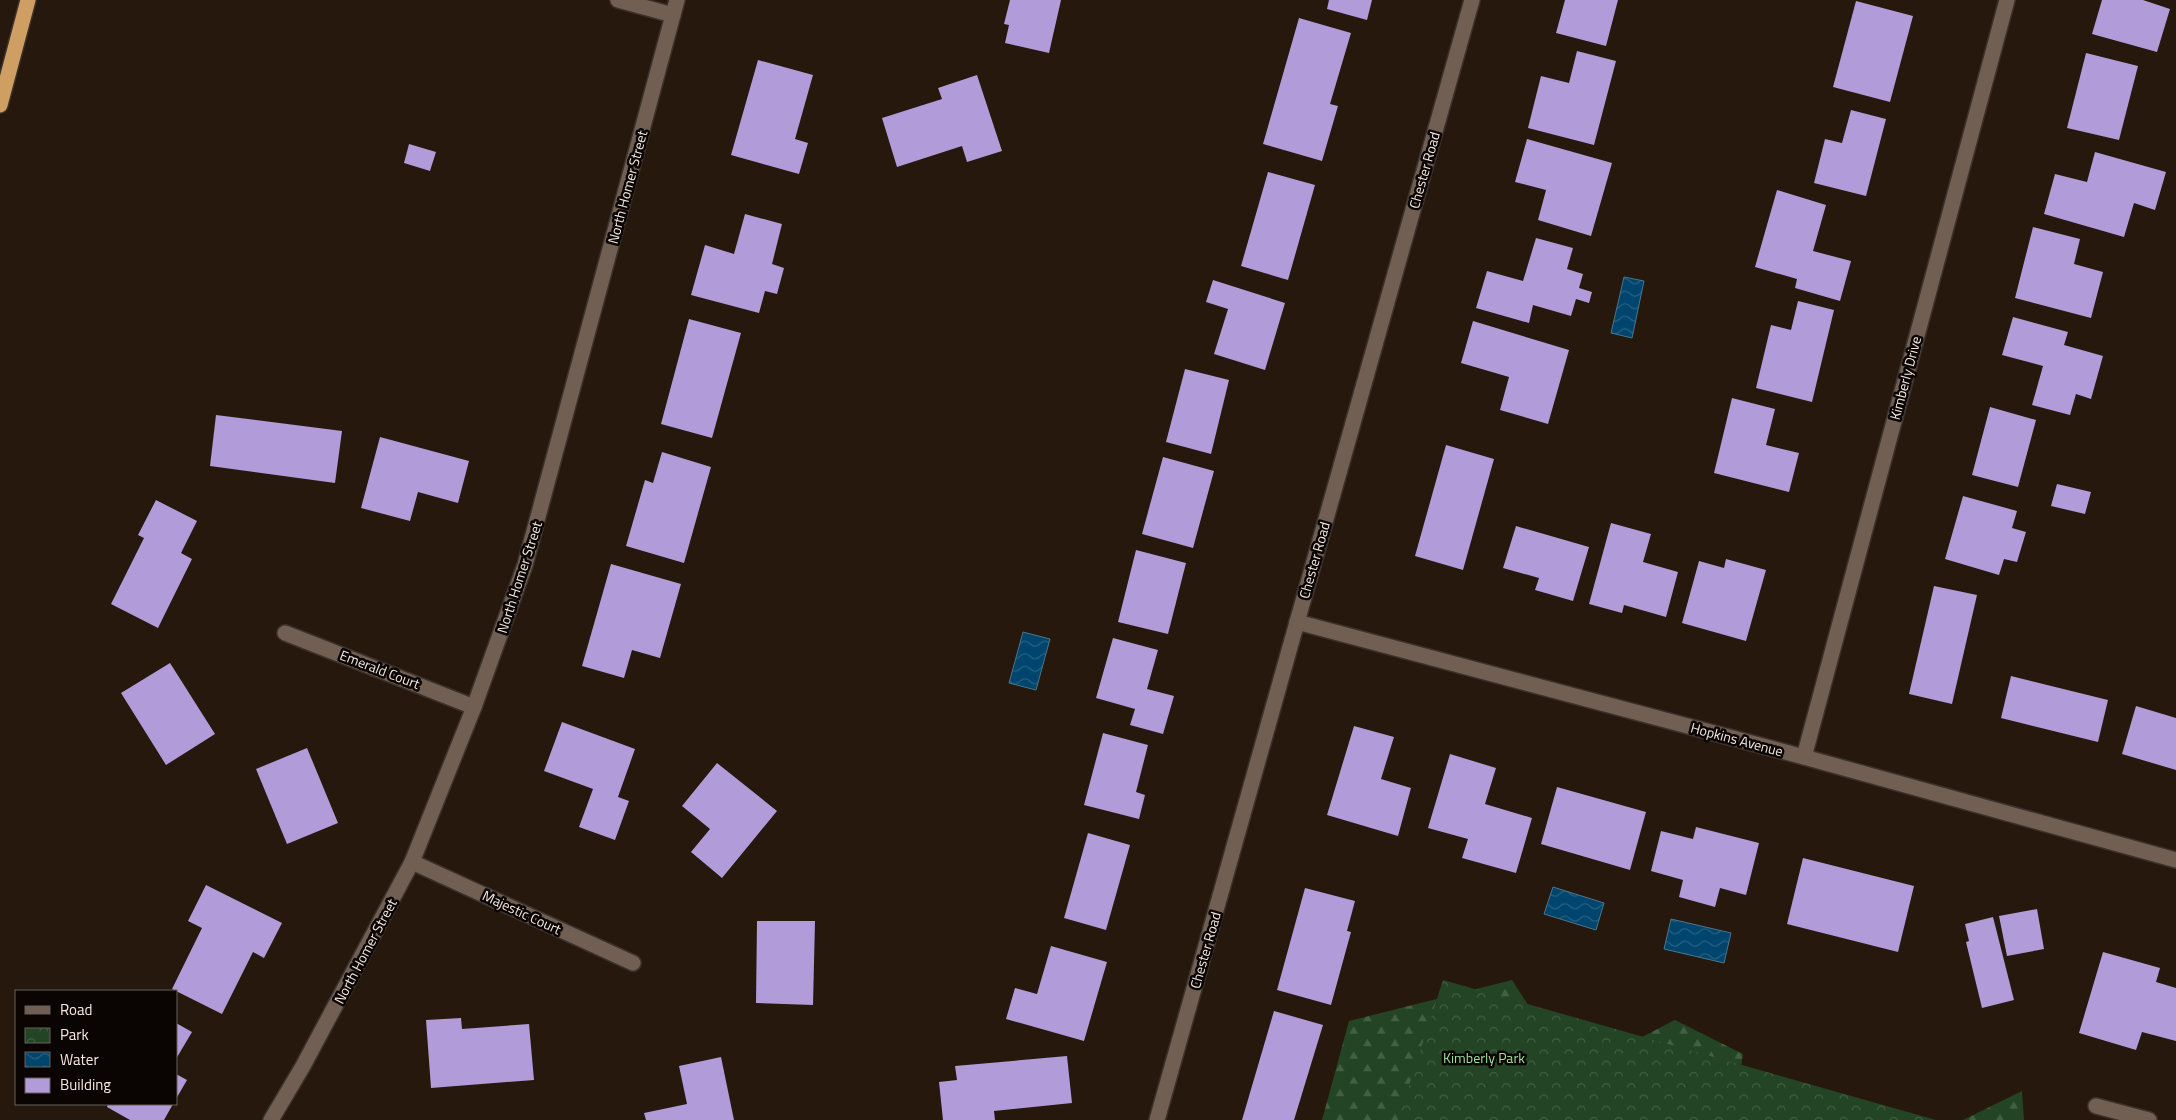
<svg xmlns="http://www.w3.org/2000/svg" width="2176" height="1120" font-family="'Titillium Web',sans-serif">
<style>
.forest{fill:url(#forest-firs)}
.park{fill:url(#park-crowns)}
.water{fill:url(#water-waves);stroke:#497690}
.building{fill:#b19bd9}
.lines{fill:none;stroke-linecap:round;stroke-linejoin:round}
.minor-casing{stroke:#3c322d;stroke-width:18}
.highway-casing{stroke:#3c322d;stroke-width:18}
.minor{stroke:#705f52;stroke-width:15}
.highway{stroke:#ce9e62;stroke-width:15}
.labels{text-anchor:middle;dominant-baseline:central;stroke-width:5;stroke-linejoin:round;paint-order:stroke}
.street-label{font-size:14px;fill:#f3e9e2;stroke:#0a0503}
.park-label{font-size:14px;fill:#9be49d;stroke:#0a0503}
</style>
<defs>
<pattern id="forest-firs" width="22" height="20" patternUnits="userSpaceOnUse" patternTransform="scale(1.25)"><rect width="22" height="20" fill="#234425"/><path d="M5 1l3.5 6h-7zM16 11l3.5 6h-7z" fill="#435f44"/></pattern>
<pattern id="park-crowns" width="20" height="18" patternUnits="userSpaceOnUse" patternTransform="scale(1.25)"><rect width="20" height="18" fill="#234425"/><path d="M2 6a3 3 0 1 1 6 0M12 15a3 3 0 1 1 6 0" fill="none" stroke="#435f44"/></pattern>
<pattern id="water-waves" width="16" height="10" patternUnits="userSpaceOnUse" patternTransform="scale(1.25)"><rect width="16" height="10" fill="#00456d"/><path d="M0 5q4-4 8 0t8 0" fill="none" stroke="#266082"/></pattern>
</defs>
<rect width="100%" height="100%" fill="#26180d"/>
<g class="forest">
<polygon points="1512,980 1572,1073 1675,1020 1743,1054 1733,1120 1322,1120 1349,1021"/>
<polygon points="2022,1091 2024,1120 1963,1120"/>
</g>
<polygon class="park" points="1443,980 1936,1120 1398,1120"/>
<g class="water">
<polygon points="1624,277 1644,281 1632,338 1611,333"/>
<polygon points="1023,632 1050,639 1036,690 1009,683"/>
<polygon points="1553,887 1604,903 1596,930 1544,914"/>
<polygon points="1671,919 1731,933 1724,963 1664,949"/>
</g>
<g class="building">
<polygon points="1010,0 1061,0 1049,53 1005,43 1009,25 1004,24"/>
<polygon points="1329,0 1372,0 1367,20 1327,9"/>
<polygon points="1565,0 1618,0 1606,46 1556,33"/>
<polygon points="2102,0 2143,0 2170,9 2157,52 2092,34"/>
<polygon points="1856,1 1913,16 1890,102 1833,87"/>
<polygon points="1299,18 1351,33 1330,104 1338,106 1322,161 1263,144"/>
<polygon points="1577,51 1616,61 1594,145 1528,128 1541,76 1569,83"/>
<polygon points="2086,53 2138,66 2119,140 2067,128"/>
<polygon points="758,60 813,75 795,139 808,143 799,174 731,155"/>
<polygon points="977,75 1002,151 967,162 962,146 897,167 882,118 942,99 938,88"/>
<polygon points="1851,110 1886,119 1866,196 1814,183 1825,139 1842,143"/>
<polygon points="1527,139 1612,163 1591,236 1538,220 1546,190 1515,182"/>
<polygon points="409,144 436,152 430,171 404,163"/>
<polygon points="2095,152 2166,172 2155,210 2134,203 2124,237 2044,214 2055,174 2087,182"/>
<polygon points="1268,172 1315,185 1288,280 1241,266"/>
<polygon points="1777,190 1826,205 1813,251 1851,261 1840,301 1795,288 1797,279 1755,267"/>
<polygon points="745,214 782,224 772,264 784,268 777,294 765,291 759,313 691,295 705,245 734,254"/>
<polygon points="2033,227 2080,239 2074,264 2103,272 2091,318 2015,298"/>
<polygon points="1536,238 1573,248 1567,269 1583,274 1579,288 1592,292 1589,303 1576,299 1571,316 1533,305 1529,323 1476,308 1487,271 1523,281"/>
<polygon points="1213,280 1285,303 1265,370 1214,354 1228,309 1206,302"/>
<polygon points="1798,301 1834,310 1812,402 1756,388 1771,325 1791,330"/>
<polygon points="2013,317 2068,332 2064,345 2103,356 2091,399 2076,394 2070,415 2032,405 2043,366 2002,355"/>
<polygon points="689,319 741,333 712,438 661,424"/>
<polygon points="1473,321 1569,350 1548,424 1500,410 1509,377 1461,363"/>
<polygon points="1185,369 1229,380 1211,454 1166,442"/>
<polygon points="1732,398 1775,409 1766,445 1799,453 1789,492 1714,473"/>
<polygon points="1990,407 2036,420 2018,487 1972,475"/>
<polygon points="216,415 342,431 335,483 210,466"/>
<polygon points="380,437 469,461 458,503 418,492 410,521 361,508"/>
<polygon points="1446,445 1494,459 1463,570 1415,556"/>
<polygon points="662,452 711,467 684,563 626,546 645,480 653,483"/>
<polygon points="1163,457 1214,471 1193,548 1142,534"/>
<polygon points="2057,484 2091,492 2085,514 2051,506"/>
<polygon points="1963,496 2017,511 2012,528 2026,532 2017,562 2004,559 1999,575 1945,559"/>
<polygon points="156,500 197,521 181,553 192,559 158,628 111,604 144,538 138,535"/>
<polygon points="1611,523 1651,534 1643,562 1678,572 1666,617 1624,605 1622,613 1589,604"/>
<polygon points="1516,526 1589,547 1573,601 1535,590 1539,578 1503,568"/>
<polygon points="1136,550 1186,563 1168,634 1118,622"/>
<polygon points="1726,559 1766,570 1746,641 1682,623 1699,561 1724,568"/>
<polygon points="611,564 681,584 660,658 632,650 624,678 582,666"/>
<polygon points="1934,586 1977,595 1952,704 1909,694"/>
<polygon points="1113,638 1158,650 1147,689 1174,696 1163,734 1130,725 1135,709 1096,698"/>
<polygon points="170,663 215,734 166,765 121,693"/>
<polygon points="2011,676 2108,700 2098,742 2001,718"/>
<polygon points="2136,706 2176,718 2176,770 2122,754"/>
<polygon points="562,722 635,749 618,797 629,801 615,840 579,827 593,789 544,771"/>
<polygon points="1354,726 1394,737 1381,779 1411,788 1398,836 1327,815"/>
<polygon points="1103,733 1148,745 1136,792 1145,795 1139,819 1084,805"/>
<polygon points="307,748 338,823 287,844 256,769"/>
<polygon points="1450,754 1496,768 1485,804 1532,818 1516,873 1462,858 1468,839 1428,828"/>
<polygon points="717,763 777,811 722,878 691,852 710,829 682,806"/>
<polygon points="1557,787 1646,812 1630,870 1541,844"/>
<polygon points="1696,827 1759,843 1746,895 1720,888 1715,907 1679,897 1683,880 1651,871 1661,831 1693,839"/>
<polygon points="1088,833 1130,845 1106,930 1064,918"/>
<polygon points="1803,858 1914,886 1898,952 1787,924"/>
<polygon points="206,885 282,923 264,958 253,952 222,1014 172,989 202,928 188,921"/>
<polygon points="1305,888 1355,901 1347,931 1351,932 1331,1005 1277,990"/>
<polygon points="2037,909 2044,949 2007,956 1999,916"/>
<polygon points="1993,917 2014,1000 1982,1008 1966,942 1969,941 1965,924"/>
<polygon points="757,921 815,921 813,1005 756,1003"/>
<polygon points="1051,946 1107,962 1084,1041 1006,1019 1015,988 1037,994"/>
<polygon points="2103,952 2160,968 2156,982 2176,988 2176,1041 2142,1032 2136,1050 2079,1033"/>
<polygon points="1274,1011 1323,1025 1294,1120 1242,1120"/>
<polygon points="461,1018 462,1029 529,1024 534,1080 431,1088 426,1020"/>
<polygon points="176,1023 192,1032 176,1059"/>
<polygon points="1067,1056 1072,1103 994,1111 995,1120 943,1120 939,1082 957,1080 955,1066"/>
<polygon points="721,1057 734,1120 646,1120 644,1113 687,1104 679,1066"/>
<polygon points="176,1074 187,1080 176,1099"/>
<polygon points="108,1104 173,1104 164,1120 130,1120 107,1107"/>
</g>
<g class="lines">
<defs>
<g id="minor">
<polyline points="618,0 673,15"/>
<polyline points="1297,622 1804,757 2176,860"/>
<polyline points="285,633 474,707"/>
<polyline points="1804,757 2007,0"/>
<polyline points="412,862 633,963"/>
<polyline points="2096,1106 2149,1120"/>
<polyline points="271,1120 303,1066 412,862 474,707 525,565 677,0"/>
<polyline points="1157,1120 1472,0"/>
</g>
<polyline id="highway" points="0,105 28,0"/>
</defs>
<use href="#minor" class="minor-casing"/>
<use href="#highway" class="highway-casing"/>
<use href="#minor" class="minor"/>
<use href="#highway" class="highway"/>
</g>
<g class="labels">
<g class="street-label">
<text transform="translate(1424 170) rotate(-74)">Chester Road</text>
<text transform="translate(627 187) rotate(-75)">North Homer Street</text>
<text transform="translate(1905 378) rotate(-75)">Kimberly Drive</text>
<text transform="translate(1314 560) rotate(-74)">Chester Road</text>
<text transform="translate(519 577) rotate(-72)">North Homer Street</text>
<text transform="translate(380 669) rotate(21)">Emerald Court</text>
<text transform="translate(1737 739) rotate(15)">Hopkins Avenue</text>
<text transform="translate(522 912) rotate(25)">Majestic Court</text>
<text transform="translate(1205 950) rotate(-74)">Chester Road</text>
<text transform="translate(365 951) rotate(-62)">North Homer Street</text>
</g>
<g class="park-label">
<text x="1484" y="1057">Kimberly Park</text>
</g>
</g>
<rect x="15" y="990" width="162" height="115" fill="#0a0503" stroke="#67605c"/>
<rect x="25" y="1006" width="25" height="8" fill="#705f52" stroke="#67605c"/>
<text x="60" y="1015" font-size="15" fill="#f3e9e2">Road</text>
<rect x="25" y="1028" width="25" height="15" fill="url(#park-crowns)" stroke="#67605c"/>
<text x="60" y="1040" font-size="15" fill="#f3e9e2">Park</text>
<rect x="25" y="1052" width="25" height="15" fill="url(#water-waves)" stroke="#67605c"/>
<text x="60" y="1065" font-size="15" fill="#f3e9e2">Water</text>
<rect x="25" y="1078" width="25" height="15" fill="#b19bd9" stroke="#67605c"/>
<text x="60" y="1090" font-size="15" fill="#f3e9e2">Building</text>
</svg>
